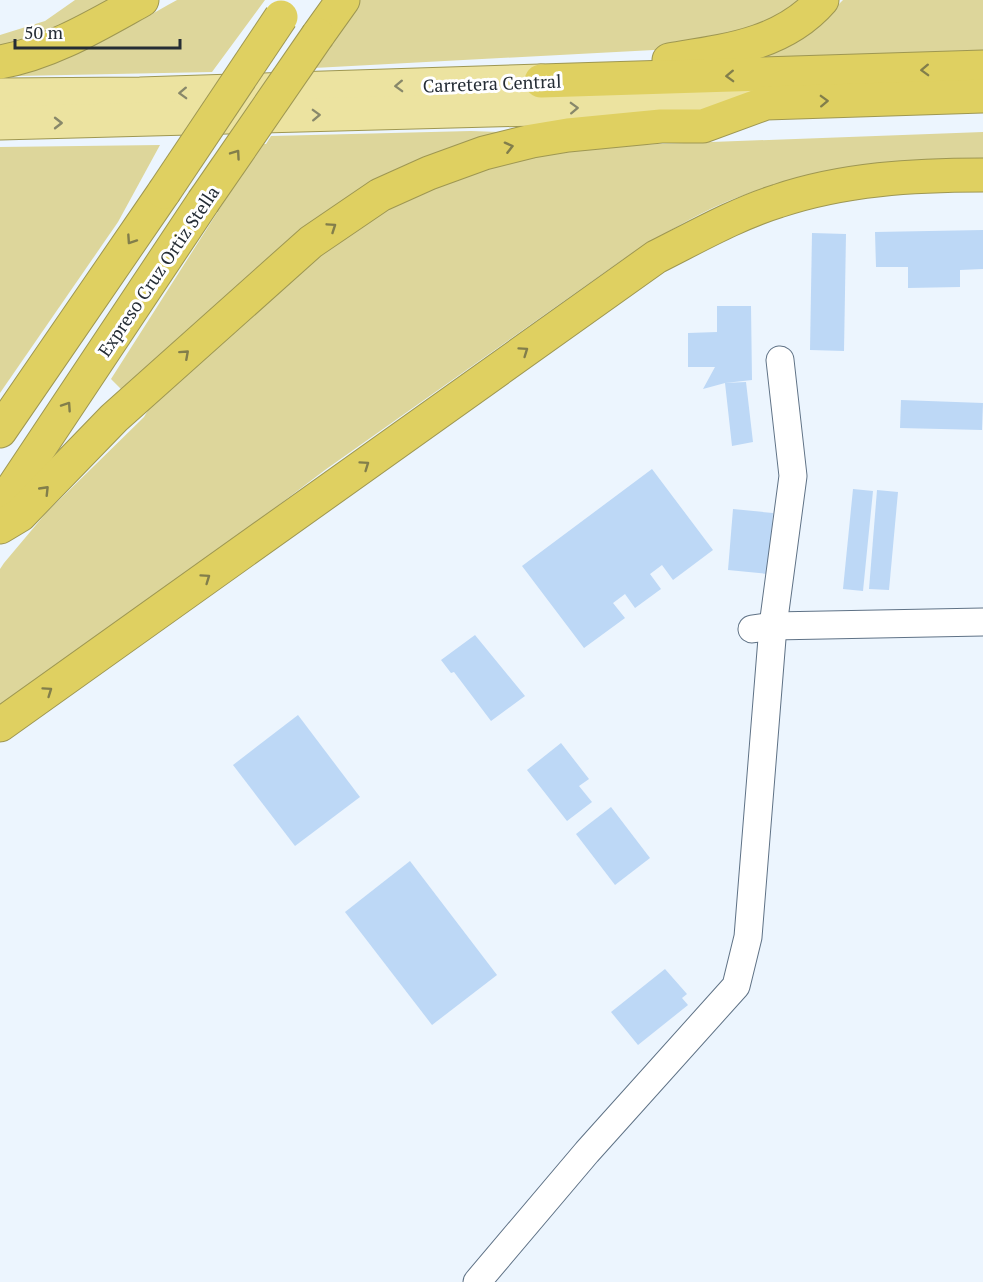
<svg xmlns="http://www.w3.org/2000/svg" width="983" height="1282" font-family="'PT Serif',serif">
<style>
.green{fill:#ddd69b}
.building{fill:#bdd8f6}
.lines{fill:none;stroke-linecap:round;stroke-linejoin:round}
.minor-casing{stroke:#5f7286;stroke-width:29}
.major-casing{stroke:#9e9752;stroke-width:35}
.highway-casing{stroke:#9e9752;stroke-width:35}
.minor{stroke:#fff;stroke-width:27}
.major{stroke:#ece3a0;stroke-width:33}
.highway{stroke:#dfd061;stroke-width:33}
.highway-bridge-casing{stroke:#9e9752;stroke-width:35;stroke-linecap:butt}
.highway-bridge{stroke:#dfd061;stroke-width:33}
.oneway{stroke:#827e4b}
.oneway2{stroke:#88886a}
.labels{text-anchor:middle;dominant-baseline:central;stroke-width:6;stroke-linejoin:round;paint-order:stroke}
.street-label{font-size:18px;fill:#252d35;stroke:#fff}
</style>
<rect width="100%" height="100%" fill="#ecf5fe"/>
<g class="green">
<polygon points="75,0 122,0 0,54 0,35 45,21"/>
<path d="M177 0H265L212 72 17 76C74 60 126 28 177 0Z"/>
<polygon points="360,0 812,0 710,47 314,68"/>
<polygon points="843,0 983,0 983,51 767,58 763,53 810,33"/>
<polygon points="471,131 500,132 444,154 125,393 111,379 261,144 266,144 271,136"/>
<path d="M983 132V159C896 157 807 168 726 202 689 218 655 239 622 260L325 470 141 609 0 708V569L4 563 46 513 144 417 153 402 318 255 384 211 446 182 504 162 562 152 632 145Z"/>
<polygon points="160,145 118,222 0,393 0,147"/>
</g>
<g class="building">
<polygon points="983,230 983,269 960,270 960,287 908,288 908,267 876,267 875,232"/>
<polygon points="812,233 846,234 844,351 810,350"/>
<polygon points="717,306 751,306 752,380 725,383 746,382 753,442 732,446 725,383 703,389 715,367 688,367 688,333 717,332"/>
<polygon points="901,400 983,403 982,430 900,428"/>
<polygon points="652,469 713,550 673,580 662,565 650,574 661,589 635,608 625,594 613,603 625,618 584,648 522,566"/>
<polygon points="853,489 873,491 863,591 843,589"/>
<polygon points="877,490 898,492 889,590 869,589"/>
<polygon points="733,509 773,513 768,574 728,570"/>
<polygon points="475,635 525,696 491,721 454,672 451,673 441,660"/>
<polygon points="298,715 360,797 295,846 233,765"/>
<polygon points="561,743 589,779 579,786 592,802 567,821 527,770"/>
<polygon points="611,807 650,858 615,885 576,834"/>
<polygon points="410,861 497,975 432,1025 345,912"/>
<polygon points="665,969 687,994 682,998 688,1005 638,1045 611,1012"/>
</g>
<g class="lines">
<defs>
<g id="minor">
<polyline points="752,629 773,626 983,622"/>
<polyline points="477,1282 587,1152 736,986 748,937 773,626 793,476 780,360"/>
</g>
<g id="major">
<polyline points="0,95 140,94 541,81"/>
<polyline points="0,123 760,103"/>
</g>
<g id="highway">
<polyline points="318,35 343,0"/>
<path d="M669 60C724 51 783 45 822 0"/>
<path d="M0 62C51 53 97 25 142 0"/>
<polyline points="541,81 983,67"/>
<polyline points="0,431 164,192"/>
<polyline points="0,507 203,202"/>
<polyline points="0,527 20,515 114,418 311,242 380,195 429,173 484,153 532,141 568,135 661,126 703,126 766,103 983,96"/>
<path d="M0 725 656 257C696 237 736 214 778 201 843 179 914 175 983 175"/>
</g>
</defs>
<use href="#minor" class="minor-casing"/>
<use href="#major" class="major-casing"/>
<use href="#highway" class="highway-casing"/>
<use href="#minor" class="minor"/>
<use href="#major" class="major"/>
<use href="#highway" class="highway"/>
<defs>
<g id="highway-bridge">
<polyline points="164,192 281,17"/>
<polyline points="203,202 318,35"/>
</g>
</defs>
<use href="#highway-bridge" class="highway-bridge-casing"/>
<use href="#highway-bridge" class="highway-bridge"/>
</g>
<defs><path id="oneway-chevron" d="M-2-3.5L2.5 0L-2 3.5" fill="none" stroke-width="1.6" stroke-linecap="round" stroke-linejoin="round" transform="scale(1.5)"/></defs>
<g class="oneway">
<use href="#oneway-chevron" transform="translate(925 70) rotate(178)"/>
<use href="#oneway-chevron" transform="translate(730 76) rotate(178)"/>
<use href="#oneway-chevron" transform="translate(824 101) rotate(-2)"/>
<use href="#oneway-chevron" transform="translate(509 147) rotate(-14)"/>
<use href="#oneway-chevron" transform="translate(236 154) rotate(-55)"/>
<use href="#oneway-chevron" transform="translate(332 227) rotate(-34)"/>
<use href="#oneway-chevron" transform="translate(131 240) rotate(124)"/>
<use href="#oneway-chevron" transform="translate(524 351) rotate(-35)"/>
<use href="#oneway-chevron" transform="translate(185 354) rotate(-42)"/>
<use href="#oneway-chevron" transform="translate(67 406) rotate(-56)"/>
<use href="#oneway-chevron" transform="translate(365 465) rotate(-35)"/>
<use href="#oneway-chevron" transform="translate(45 490) rotate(-46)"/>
<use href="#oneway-chevron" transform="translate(206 578) rotate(-35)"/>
<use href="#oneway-chevron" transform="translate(48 691) rotate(-35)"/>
</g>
<g class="oneway2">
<use href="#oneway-chevron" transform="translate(399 86) rotate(178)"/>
<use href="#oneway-chevron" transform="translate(183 93) rotate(178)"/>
<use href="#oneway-chevron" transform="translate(574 108) rotate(-2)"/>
<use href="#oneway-chevron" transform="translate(316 115) rotate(-2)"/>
<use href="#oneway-chevron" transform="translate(58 123)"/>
</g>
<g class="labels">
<g class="street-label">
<text transform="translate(492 83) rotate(-2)">Carretera Central</text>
<text transform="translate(158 271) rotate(-56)">Expreso Cruz Ortiz Stella</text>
</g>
</g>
<path d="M15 39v9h165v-9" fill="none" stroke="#252d35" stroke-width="3"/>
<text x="24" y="39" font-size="18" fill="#252d35" stroke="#ffffff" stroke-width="4.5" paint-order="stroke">50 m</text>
</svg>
